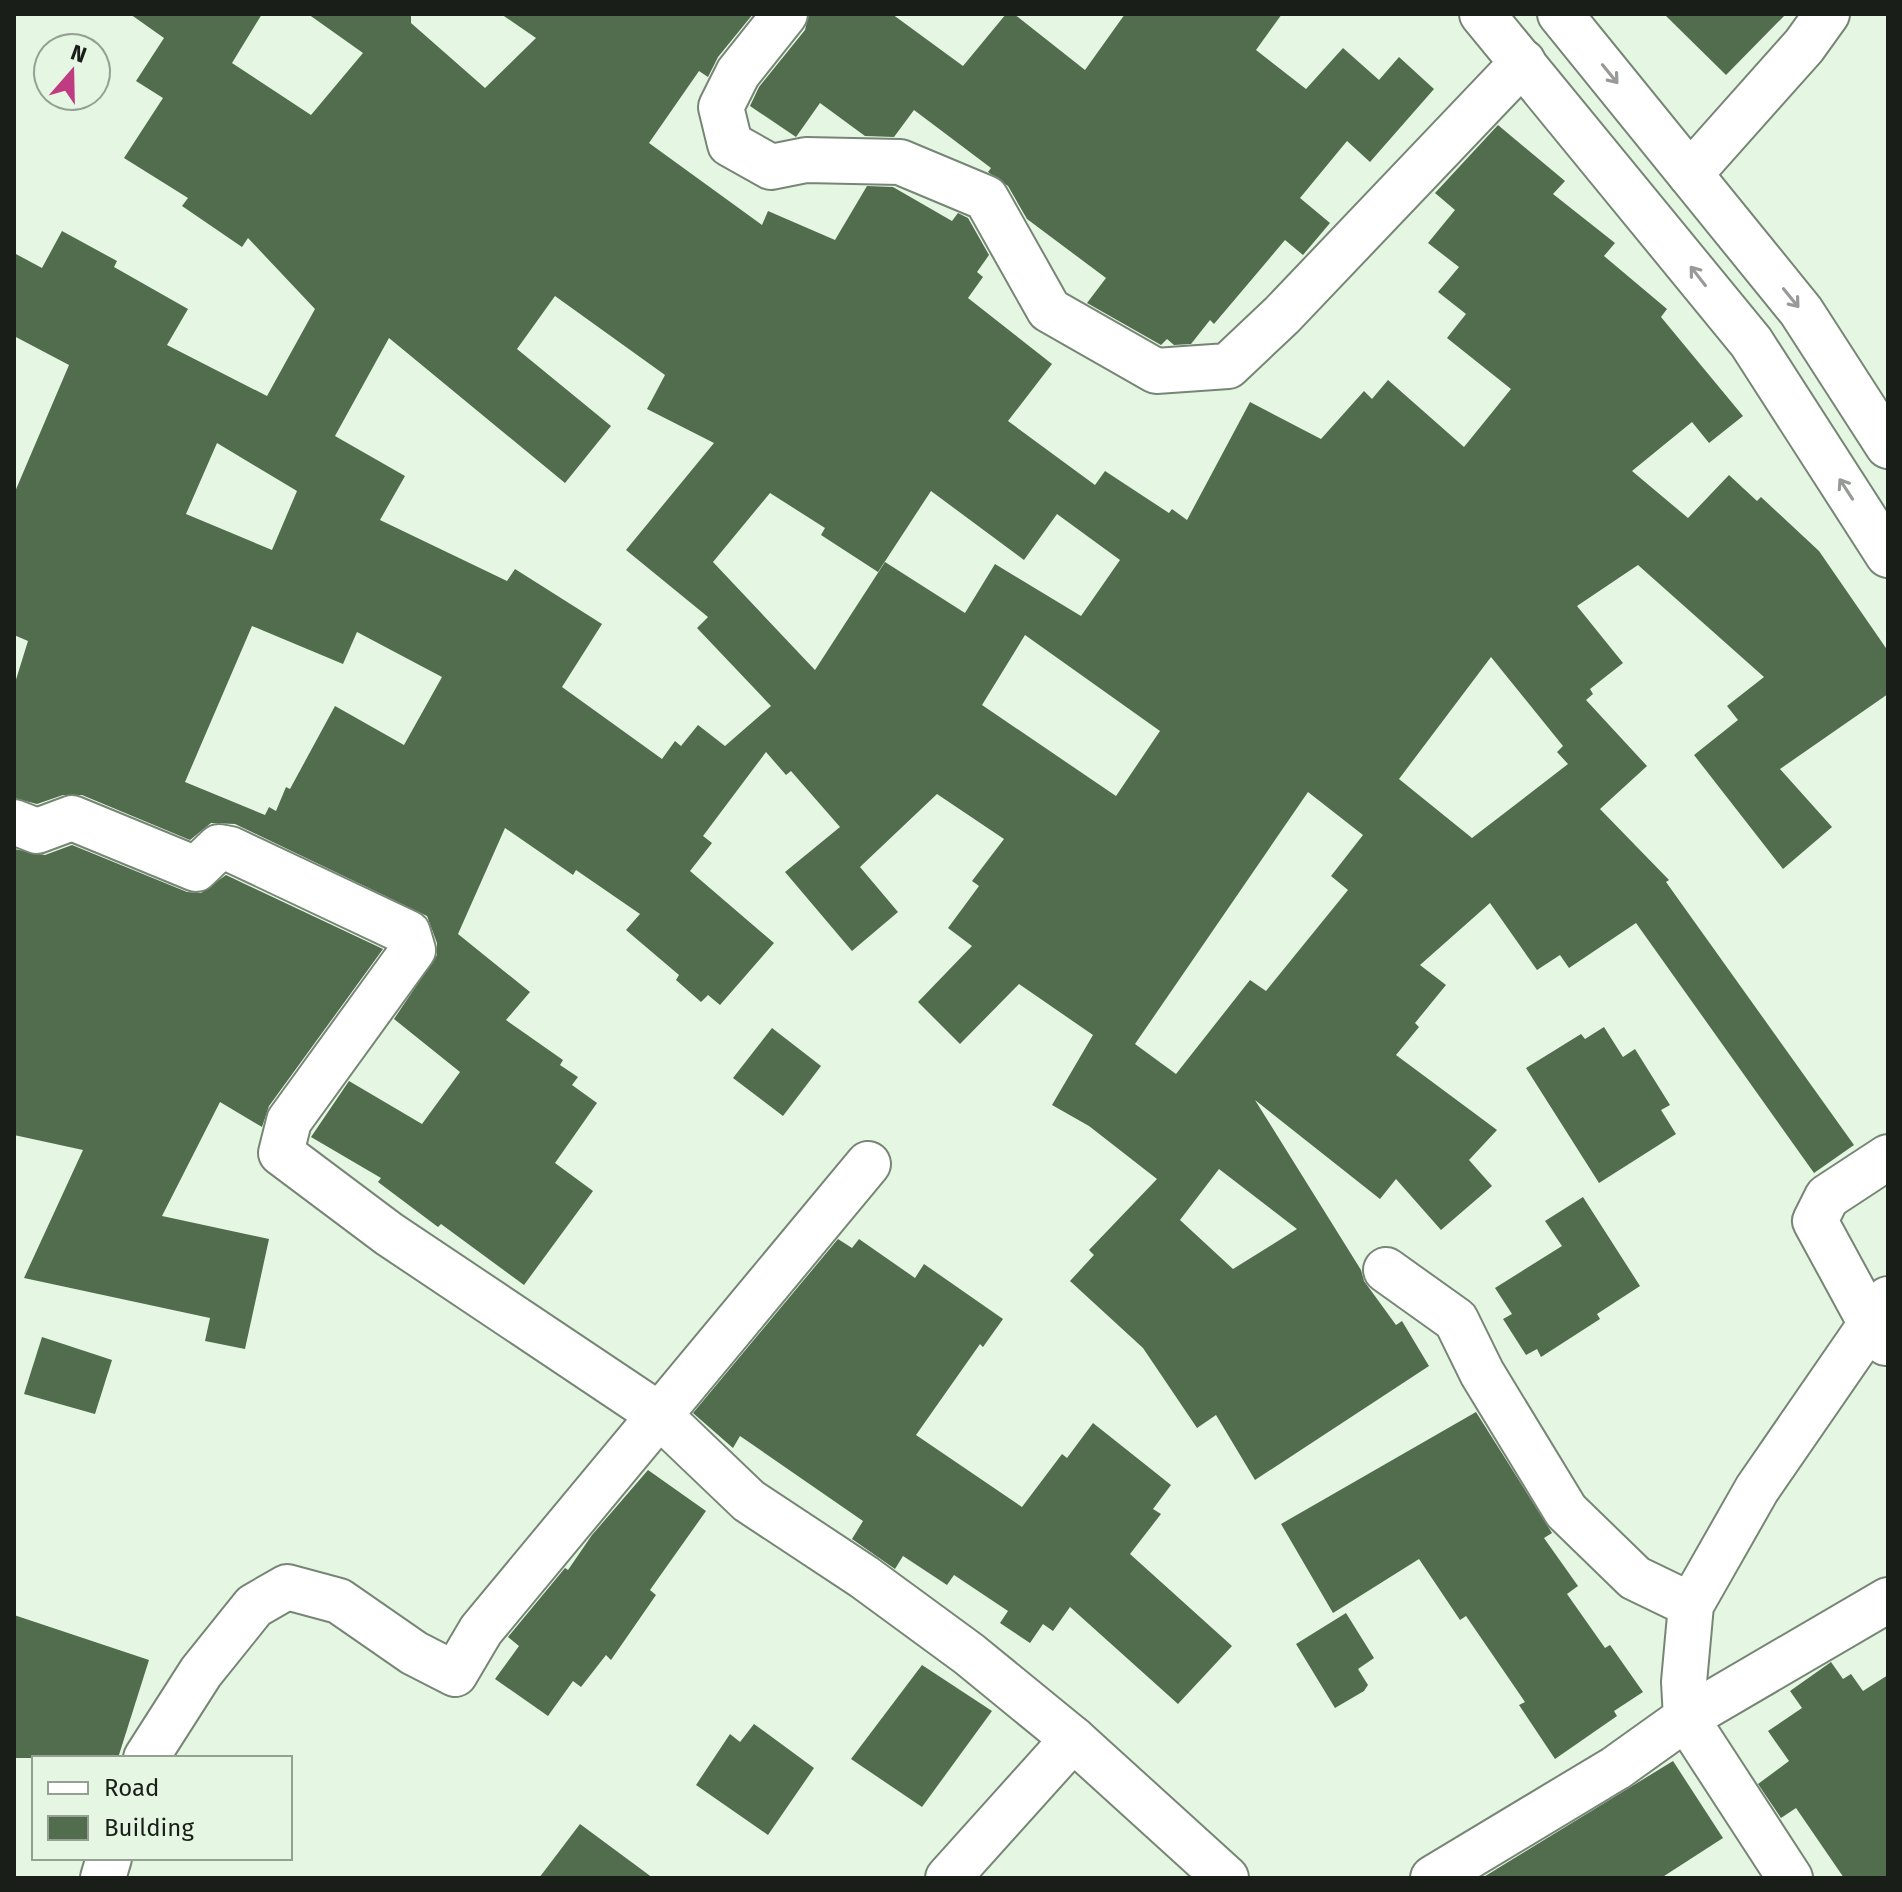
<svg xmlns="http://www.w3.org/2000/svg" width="1902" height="1892" font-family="'Fira Sans',sans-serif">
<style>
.building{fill:#516d4d;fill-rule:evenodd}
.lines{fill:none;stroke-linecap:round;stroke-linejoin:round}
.minor-casing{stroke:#768674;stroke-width:48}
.major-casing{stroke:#768674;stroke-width:48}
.minor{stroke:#fff;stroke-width:44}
.major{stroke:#fff;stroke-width:44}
.oneway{stroke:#989a97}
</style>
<rect width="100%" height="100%" fill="#e5f6e3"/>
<g class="building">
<path d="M130 14H262L232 63 311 115 363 53 308 14H411V23L485 88 536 38 501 14H753L718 57 708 77 699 71 649 143 762 225 768 211 835 240 867 186 893 187 952 221 958 213 968 218 989 255 977 272 983 277 968 298 1052 364 1008 421 1095 485 1105 471 1169 513 1172 509 1187 520 1250 402 1321 439 1364 391 1372 399 1388 380 1464 447 1511 389 1447 338 1466 314 1438 292 1459 267 1428 243 1455 210 1435 193 1498 125 1565 181 1553 194 1615 243 1604 256 1667 309 1661 317 1743 416 1709 443 1692 422 1632 471 1688 518 1729 475 1757 501 1761 497 1819 551 1888 651V694L1780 769 1832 827 1783 869 1694 755 1738 720 1727 706 1764 677 1638 565 1577 606 1623 663 1590 689 1593 694 1586 700 1647 766 1600 809 1669 880 1666 882 1854 1145 1814 1173 1636 923 1569 968 1560 955 1537 970 1490 903 1420 965 1446 985 1415 1023 1419 1027 1396 1055 1497 1130 1469 1160 1492 1186 1441 1230 1396 1179 1380 1199 1255 1100 1361 1270 1364 1281 1396 1325 1402 1321 1429 1366 1255 1480 1216 1415 1197 1428 1143 1348 1070 1281 1094 1255 1089 1250 1157 1179 1089 1126 1052 1105 1093 1035 1019 984 960 1044 918 1002 972 946 948 928 979 886 972 881 1004 839 937 794 860 867 898 912 852 951 785 872 840 827 791 771 786 775 766 752 703 836 712 843 690 871 774 943 720 1005 708 995 701 1002 676 980 679 975 626 930 640 914 576 870 573 875 505 828 458 934 530 992 506 1020 563 1060 560 1065 578 1077 572 1085 597 1103 555 1163 593 1191 524 1285 441 1224 438 1227 378 1182 381 1178 311 1137 349 1081 422 1124 460 1072 394 1019 437 955V943L427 916 235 824 211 823 190 840 82 795H63L37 804 14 798V686L28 641 14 635V494L69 365 14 336V253L42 268 62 231 117 261 114 267 188 309 167 345 267 396 315 309 248 238 242 247 182 206 188 198 124 158 163 98 136 81 164 38ZM555 296 665 375 647 409 714 443 626 550 708 617 697 628 771 706 725 746 698 725 681 746 675 741 662 759 562 687 602 624 515 569 507 581 380 520 405 476 335 436 389 338 565 483 611 426 517 349ZM217 443 297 491 272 550 186 514ZM931 491 1024 560 1057 514 1120 560 1081 616 995 564 965 613 885 562 815 670 713 562 770 493 825 528 821 535 878 572ZM252 626 343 664 357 632 442 677 404 745 335 706 290 789 286 787 276 811 269 807 265 815 185 782ZM1025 635 1160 731 1116 796 982 705ZM1491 657 1563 746 1557 752 1568 764 1472 838 1399 779ZM1308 792 1363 835 1331 876 1348 890 1266 991 1250 980 1176 1074 1135 1044ZM1219 1169 1297 1229 1233 1269 1180 1220Z"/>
<polygon points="809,14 892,14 963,66 1006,14 1014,14 1085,70 1125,14 1282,14 1256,50 1306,89 1343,48 1379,80 1399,57 1434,89 1370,162 1347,141 1300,198 1330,223 1303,255 1285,240 1214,324 1210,320 1191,344 1174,345 1167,339 1161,345 1087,303 1106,278 1027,219 1008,186 988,172 991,168 914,110 894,137 865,136 820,103 796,137 750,106 759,87 805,30"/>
<polygon points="1664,14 1786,14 1726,75"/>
<polygon points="72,845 187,892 201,893 226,875 383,949 269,1106 262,1127 220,1102 162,1216 269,1239 245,1349 205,1341 210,1318 24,1278 83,1150 14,1135 14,849 45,855"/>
<polygon points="1604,1027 1623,1057 1635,1049 1670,1105 1661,1110 1676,1134 1599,1183 1526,1068 1581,1034 1585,1039"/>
<polygon points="772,1028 821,1066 783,1116 733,1078"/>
<polygon points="1583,1197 1640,1286 1597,1314 1600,1319 1541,1357 1537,1349 1526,1355 1503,1319 1512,1314 1495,1288 1562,1246 1545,1221"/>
<polygon points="838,1239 852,1248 859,1239 915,1278 924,1264 1003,1319 983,1347 980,1344 916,1435 1022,1507 1062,1454 1067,1458 1093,1423 1171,1485 1153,1509 1161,1514 1130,1554 1232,1646 1178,1704 1070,1607 1053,1631 1043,1624 1030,1643 1000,1623 1008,1611 954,1575 947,1585 903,1556 895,1569 852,1539 863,1521 740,1436 733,1448 693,1413"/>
<polygon points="42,1337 112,1360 95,1414 24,1394"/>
<polygon points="1476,1412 1552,1533 1544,1538 1578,1586 1567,1594 1605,1648 1610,1645 1643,1692 1614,1711 1617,1716 1555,1759 1519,1705 1525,1702 1466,1616 1460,1620 1419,1559 1333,1613 1281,1524"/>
<polygon points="648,1470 706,1511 650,1590 656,1595 611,1660 606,1655 581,1687 573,1681 548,1716 495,1679 519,1646 508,1637 565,1568 568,1570 592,1535"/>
<polygon points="1346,1613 1374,1658 1358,1669 1368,1685 1364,1691 1335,1708 1296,1644"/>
<polygon points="14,1615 149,1660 118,1758 14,1758"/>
<polygon points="1831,1662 1843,1679 1851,1674 1863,1691 1888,1675 1888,1878 1844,1878 1796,1808 1781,1818 1758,1784 1789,1761 1768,1731 1802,1708 1790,1691"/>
<polygon points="922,1665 992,1711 922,1807 851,1759"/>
<polygon points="754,1724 814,1768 768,1835 696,1785 730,1734 740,1742"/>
<polygon points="1673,1761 1723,1838 1661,1878 1482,1878"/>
<polygon points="580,1824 653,1878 539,1878"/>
</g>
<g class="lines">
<defs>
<g id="minor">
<polyline points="785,14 738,73 721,107 730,144 771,167 806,160 900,162 986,198 1049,310 1156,371 1228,366 1282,315 1523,62"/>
<polyline points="1690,174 1804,46 1827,14"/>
<polyline points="14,822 37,831 72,818 196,869 219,847 230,849 408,933 413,950 289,1121 281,1153 389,1234 658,1414 749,1501 864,1577 969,1654 1073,1739 1226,1878"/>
<polyline points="1386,1270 1456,1320 1482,1373 1566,1511 1635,1578 1691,1605"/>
<polyline points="1886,1343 1871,1324 1815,1221 1827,1197 1888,1157"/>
<polyline points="146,1758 201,1672 254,1606 287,1587 339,1601 414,1653 455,1674 481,1630 868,1164"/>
<polyline points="103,1878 109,1858"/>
<polyline points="948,1878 1073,1739"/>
<polyline points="1433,1878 1616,1768 1686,1718 1684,1682 1691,1605 1757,1489 1888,1299"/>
<polyline points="1790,1878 1686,1718 1888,1600"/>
</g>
<g id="major">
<polyline points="1482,14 1751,342 1888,555"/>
<polyline points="1560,14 1801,311 1888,446"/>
</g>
</defs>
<use href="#minor" class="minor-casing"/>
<use href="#major" class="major-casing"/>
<use href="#minor" class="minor"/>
<use href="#major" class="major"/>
</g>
<defs><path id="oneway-shaft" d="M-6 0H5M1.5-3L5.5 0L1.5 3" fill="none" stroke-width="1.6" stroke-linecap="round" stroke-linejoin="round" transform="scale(2)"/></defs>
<g class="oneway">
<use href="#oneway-shaft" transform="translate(1610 74) rotate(51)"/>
<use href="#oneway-shaft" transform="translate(1698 276) rotate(-128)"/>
<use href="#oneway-shaft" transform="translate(1791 298) rotate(51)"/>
<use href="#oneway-shaft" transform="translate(1846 489) rotate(-123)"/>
</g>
<rect width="1902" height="1892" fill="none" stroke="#191f18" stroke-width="32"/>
<rect x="32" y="1756" width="260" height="104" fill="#e5f6e3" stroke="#93a092" stroke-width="2"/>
<rect x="48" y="1782" width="40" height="12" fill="#ffffff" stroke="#93a092" stroke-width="2"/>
<text x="104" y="1796" font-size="24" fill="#191f18">Road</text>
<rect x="48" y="1816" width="40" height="24" fill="#516d4d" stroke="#93a092" stroke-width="2"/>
<text x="104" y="1836" font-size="24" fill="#191f18">Building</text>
<g transform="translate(72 72) rotate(20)"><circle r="38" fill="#e5f6e3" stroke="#93a092" stroke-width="2"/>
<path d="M0-6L14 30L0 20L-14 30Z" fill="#c03c82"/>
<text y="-12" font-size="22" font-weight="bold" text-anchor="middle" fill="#191f18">N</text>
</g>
</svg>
